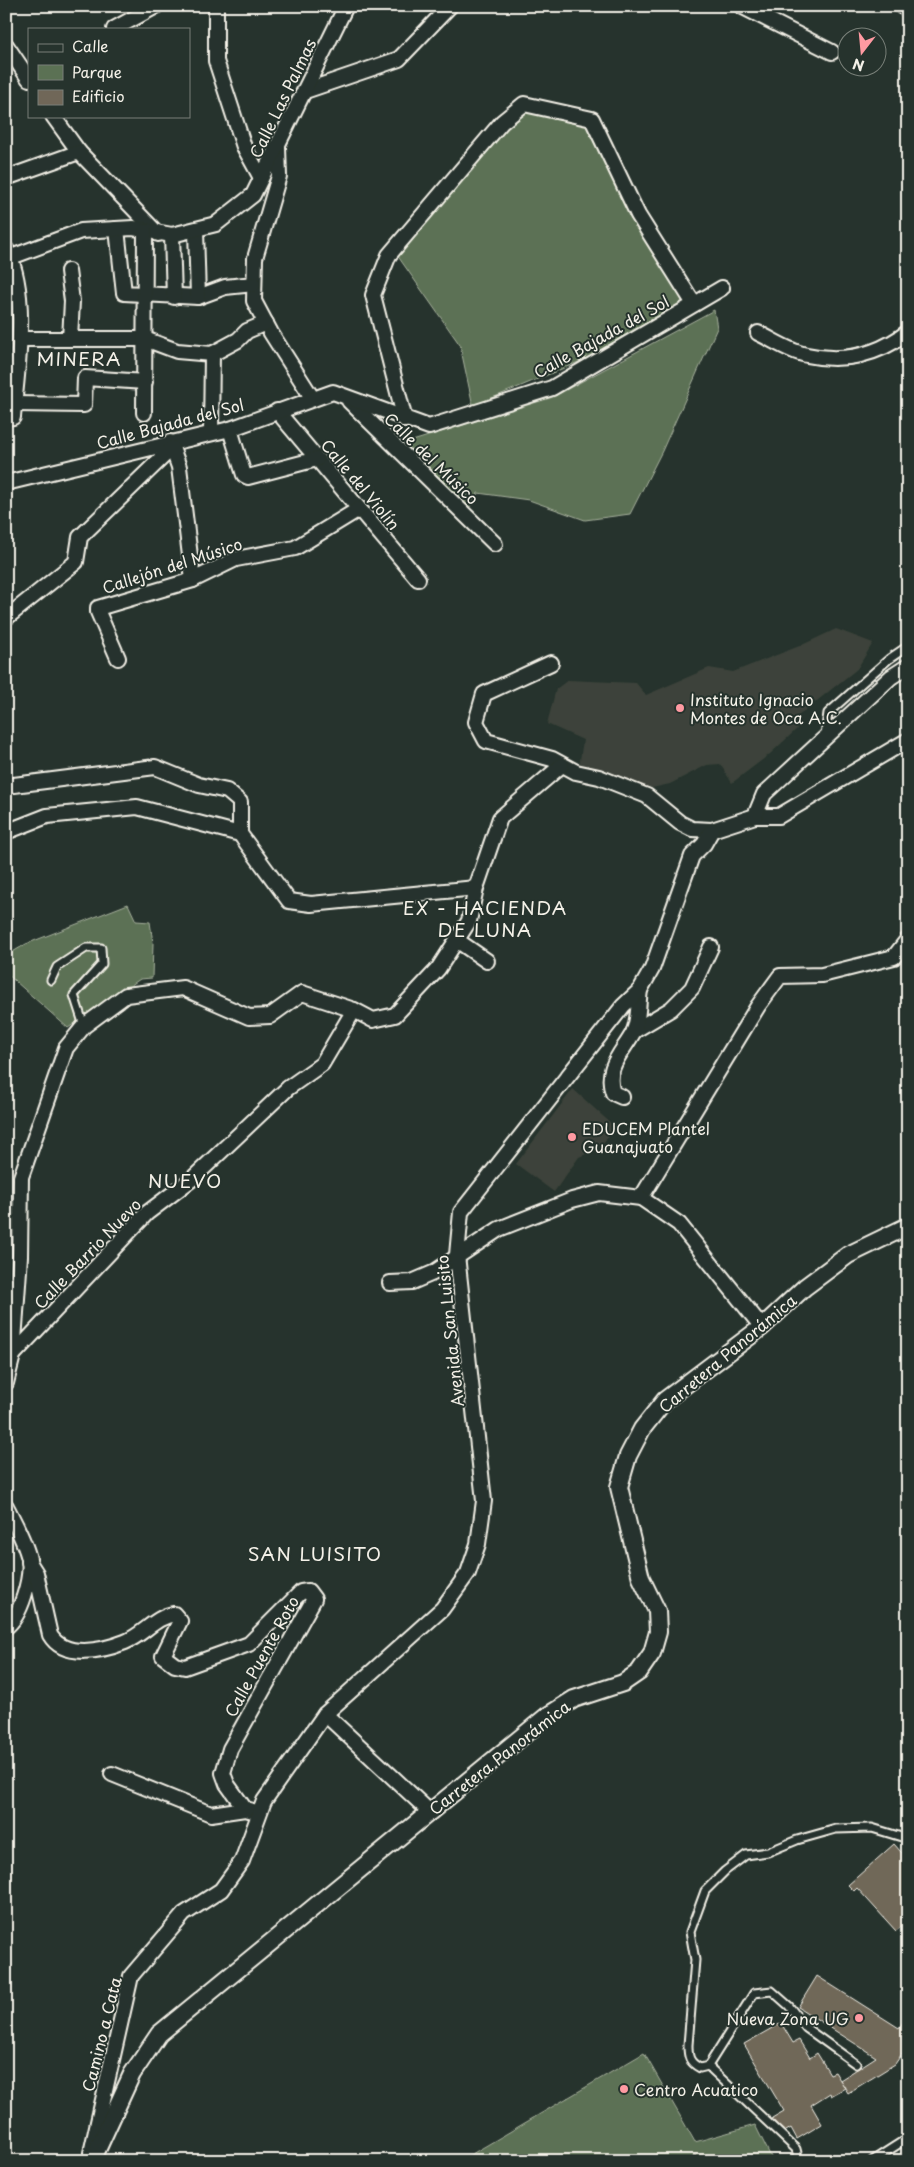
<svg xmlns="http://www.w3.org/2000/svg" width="914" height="2167" font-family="'Playpen Sans',sans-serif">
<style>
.built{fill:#3c433a}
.green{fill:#5b7154;stroke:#a8b19e}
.building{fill:#706758;stroke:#f4f1e8}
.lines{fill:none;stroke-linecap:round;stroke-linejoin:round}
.service-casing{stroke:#f4f1e8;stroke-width:11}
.minor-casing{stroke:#f4f1e8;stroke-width:18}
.tertiary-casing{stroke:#f4f1e8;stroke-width:20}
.service{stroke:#26332d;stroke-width:7}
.minor{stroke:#26332d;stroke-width:14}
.tertiary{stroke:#26332d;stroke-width:16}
.poi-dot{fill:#ff9aa2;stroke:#26332d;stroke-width:2}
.labels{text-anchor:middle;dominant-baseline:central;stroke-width:4;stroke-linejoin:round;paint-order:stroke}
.street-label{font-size:16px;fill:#f4f1e8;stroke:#26332d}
.poi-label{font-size:16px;fill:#f4f1e8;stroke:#26332d;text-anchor:start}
.quarter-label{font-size:19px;letter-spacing:1px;fill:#f4f1e8;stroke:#26332d}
</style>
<rect width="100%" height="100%" fill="#26332d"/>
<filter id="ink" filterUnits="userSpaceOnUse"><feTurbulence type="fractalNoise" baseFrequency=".02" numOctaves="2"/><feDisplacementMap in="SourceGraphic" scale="10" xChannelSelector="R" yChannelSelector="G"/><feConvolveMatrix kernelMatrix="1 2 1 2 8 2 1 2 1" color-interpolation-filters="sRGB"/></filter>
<g filter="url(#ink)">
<g class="built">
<polygon points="836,629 873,643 857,669 793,720 797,729 770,754 732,783 720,764 707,765 670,784 652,788 579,767 583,740 547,724 556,689 568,680 636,683 646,695 709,668 733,672 802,645"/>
<polygon points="573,1089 615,1127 600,1148 579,1157 554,1192 516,1164"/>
</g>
<g class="green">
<path d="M527 108 589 122C615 188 647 244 688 302L600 353 473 406 460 345 397 255 480 157Z"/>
<polygon points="714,310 717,328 662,451 630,514 585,520 529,500 478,493 469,508 403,444 553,397"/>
<polygon points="128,904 136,921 150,922 153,943 152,978 140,979 68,1028 6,973 6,956 26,944"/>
<polygon points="644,2053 695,2142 755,2125 773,2161 460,2161"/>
</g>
<g class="building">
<polygon points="894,1844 908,1860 908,1921 896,1931 857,1888 854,1891 848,1885"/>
<polygon points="817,1976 899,2028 908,2015 908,2045 895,2064 848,2093 840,2080 876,2057 798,2007"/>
<polygon points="781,2023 793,2043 799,2040 810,2058 817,2053 830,2074 835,2072 845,2088 831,2096 830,2093 811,2105 822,2124 797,2139 791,2128 781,2134 772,2118 784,2111 744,2044"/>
<polygon points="695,2155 701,2161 689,2161"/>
</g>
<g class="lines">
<defs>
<g id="service">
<polyline points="825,735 828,713 889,659 908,646"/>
<polyline points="51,980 57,967 86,948 101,948 102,964 74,995 84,1026"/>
<path d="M856 2064 806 2028 789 2006 772 1991 754 1993 708 2066 700 2068C689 2062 688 2057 688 2045L695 1960 690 1932 705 1891 725 1871 746 1855 768 1852 797 1840 836 1829 872 1828 908 1839"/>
<polyline points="708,2066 796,2149 799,2161"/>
<polyline points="872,2161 908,2138"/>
</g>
<g id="minor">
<polyline points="216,6 216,61 244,147 261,178"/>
<polyline points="741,6 832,52"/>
<polyline points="901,6 908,10"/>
<polyline points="114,29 156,6"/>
<polyline points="6,45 29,79"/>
<polyline points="305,91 399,59 450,6"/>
<polyline points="53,116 79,152 158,234"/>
<polyline points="278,147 279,176 255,258 254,301 271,333 313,399"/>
<polyline points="6,178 79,152"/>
<polyline points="117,229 124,293 198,297 225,287 254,284"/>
<polyline points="196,230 198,297"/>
<polyline points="172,235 174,297"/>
<path d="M6 249C30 292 17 370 13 417L6 418"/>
<polyline points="6,259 81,231 133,228 172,235 216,224 253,195 346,6"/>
<polyline points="68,271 72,301 70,339"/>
<path d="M758 333C773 340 790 352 807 355 843 363 878 355 908 332"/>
<polyline points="20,339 145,339 177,351 212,354 238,340 247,331 266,323"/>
<polyline points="349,401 495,544"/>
<polyline points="14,404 84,405 85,378 145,382"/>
<polyline points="277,411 418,579"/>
<polyline points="144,413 145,231"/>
<polyline points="405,420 373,295 389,255 502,122 524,104 592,119 638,215 694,304"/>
<polyline points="230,429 244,475 248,477 317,459"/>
<polyline points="211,433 212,354"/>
<polyline points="170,442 179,467 193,580"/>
<polyline points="6,483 230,429 333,392 429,427 552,388 722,288"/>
<polyline points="6,618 76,562 80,537 172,448"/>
<polyline points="118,658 98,612 98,608 193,580 236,559 295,548 359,509"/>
<polyline points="551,663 484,694 476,722 486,741 552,759 576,772 599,777 647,796 680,823 692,829 712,830 755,816 779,816 908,740"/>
<polyline points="6,786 155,767 199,785 227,791 240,802 240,834"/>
<polyline points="755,816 764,794 891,677 908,666"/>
<polyline points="6,832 47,816 137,807 240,834 289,901 311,904 476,888"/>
<polyline points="458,941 487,961"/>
<polyline points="634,1031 671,1009 692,988 711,947"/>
<path d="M622 1097 613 1093C604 1068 622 1053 633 1033 639 1021 638 1003 640 990"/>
<polyline points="641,1198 758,1006 780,976 822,975 894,957 908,939"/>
<polyline points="390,1283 412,1282 433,1273 499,1229 572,1200 599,1193 641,1198 679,1224 762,1327"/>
<polyline points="13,1355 147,1213 192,1179 288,1088 322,1064 354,1010"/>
<polyline points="6,1383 13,1355 20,1256 21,1177 66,1048 84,1026 126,995 183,988 249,1017 270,1016 302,993 354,1010 373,1020 395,1015 438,969 469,921 476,888 500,818 562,765"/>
<path d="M6 1506C14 1522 25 1541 29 1559 32 1577 21 1616 6 1627"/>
<path d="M29 1562 36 1573 50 1635C64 1659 102 1651 125 1642 143 1635 155 1617 174 1614L180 1621 163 1656 175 1665 185 1667 249 1644 301 1592 308 1591 314 1599 230 1749 223 1773 227 1784 245 1809"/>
<polyline points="325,1714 430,1812"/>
<polyline points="112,1774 211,1814 245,1809 253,1811"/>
<polyline points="91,2153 131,1976 184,1914 221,1890 242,1861 264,1801 325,1714 442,1609 468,1573 478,1544 484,1501 457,1255 461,1212 623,1006 640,990 652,969 692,856 704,844 712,830"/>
</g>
<polyline id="tertiary" points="92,2161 132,2074 159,2034 547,1716 574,1699 623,1683 639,1672 652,1653 658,1632 657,1611 641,1578 619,1487 628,1456 642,1429 665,1400 762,1327 805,1287 848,1255 908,1226"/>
</defs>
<use href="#service" class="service-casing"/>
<use href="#minor" class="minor-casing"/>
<use href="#tertiary" class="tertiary-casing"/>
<use href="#service" class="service"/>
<use href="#minor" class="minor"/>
<use href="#tertiary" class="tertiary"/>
</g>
</g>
<g class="poi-dot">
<circle cx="680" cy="708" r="5"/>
<circle cx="572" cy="1137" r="5"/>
<circle cx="859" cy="2018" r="5"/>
<circle cx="624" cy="2089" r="5"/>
</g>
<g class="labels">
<g class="street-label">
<text transform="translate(282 98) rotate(-64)">Calle Las Palmas</text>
<text transform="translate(601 336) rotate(-29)">Calle Bajada del Sol</text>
<text transform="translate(170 423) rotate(-15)">Calle Bajada del Sol</text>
<text transform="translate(432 458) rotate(44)">Calle del Músico</text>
<text transform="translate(361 484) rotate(50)">Calle del Violín</text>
<text transform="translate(172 565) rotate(-18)">Callejón del Músico</text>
<text transform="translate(87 1253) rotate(-46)">Calle Barrio Nuevo</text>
<text transform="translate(449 1331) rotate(-96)">Avenida San Luisito</text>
<text transform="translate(727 1353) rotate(-40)">Carretera Panorámica</text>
<text transform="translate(261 1656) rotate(-61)">Calle Puente Roto</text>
<text transform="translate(499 1757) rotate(-38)">Carretera Panorámica</text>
<text transform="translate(101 2034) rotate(-76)">Camino a Cata</text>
</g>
<g class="poi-label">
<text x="690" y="699">Instituto Ignacio<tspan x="690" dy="18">Montes de Oca A.C.</tspan></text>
<text x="582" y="1128">EDUCEM Plantel<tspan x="582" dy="18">Guanajuato</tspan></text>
<text x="849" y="2018" text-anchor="end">Nueva Zona UG</text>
<text x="634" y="2089">Centro Acuatico</text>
</g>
<g class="quarter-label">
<text x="79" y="358">MINERA</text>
<text x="485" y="907">EX - HACIENDA<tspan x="485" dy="22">DE LUNA</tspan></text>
<text x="185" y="1180">NUEVO</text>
<text x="315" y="1553">SAN LUISITO</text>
</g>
</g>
<rect width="914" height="2167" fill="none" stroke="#26332d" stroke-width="25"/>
<rect x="12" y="12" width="889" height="2142" fill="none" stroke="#f4f1e8" stroke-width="2" filter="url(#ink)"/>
<rect x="28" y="28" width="162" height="90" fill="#26332d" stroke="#787f78"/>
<rect x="38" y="44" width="25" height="8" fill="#26332d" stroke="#787f78"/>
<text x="72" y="52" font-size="15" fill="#f4f1e8">Calle</text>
<rect x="38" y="65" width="25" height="15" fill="#5b7154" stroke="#787f78"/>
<text x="72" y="78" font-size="15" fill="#f4f1e8">Parque</text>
<rect x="38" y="90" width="25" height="15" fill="#706758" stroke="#787f78"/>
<text x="72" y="102" font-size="15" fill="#f4f1e8">Edificio</text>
<g transform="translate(862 52) rotate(196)"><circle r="24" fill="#26332d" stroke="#787f78"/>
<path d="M0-4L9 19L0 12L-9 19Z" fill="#ff9aa2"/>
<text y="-8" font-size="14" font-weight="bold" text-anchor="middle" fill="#f4f1e8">N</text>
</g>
</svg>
